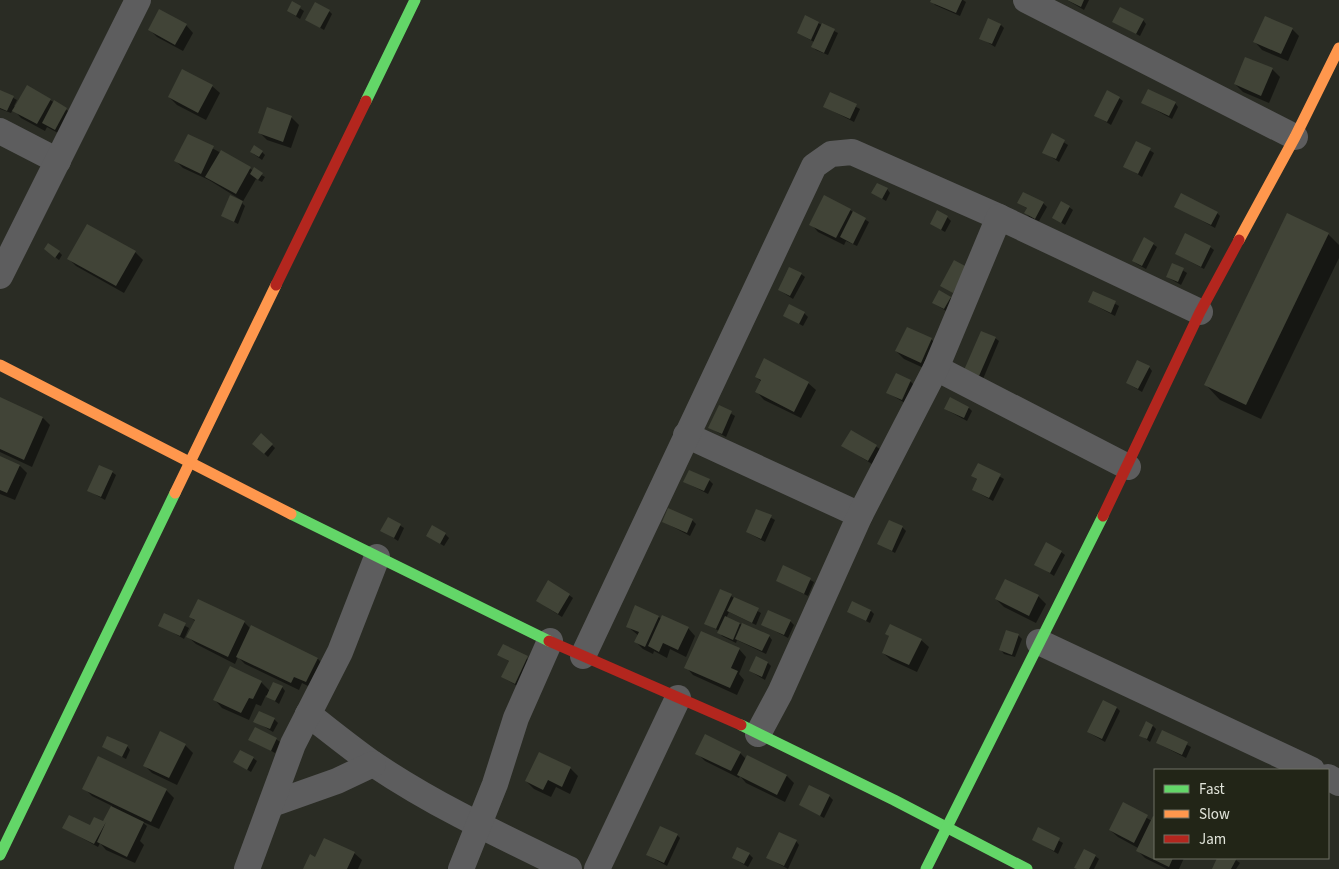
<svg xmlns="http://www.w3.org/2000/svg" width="1339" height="869" font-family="'Source Sans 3',sans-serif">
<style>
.shadow{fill:#0007}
.building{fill:#414437}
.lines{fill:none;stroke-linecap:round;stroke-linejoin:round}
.street{stroke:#5d5d5e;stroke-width:26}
.fast{stroke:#63d668;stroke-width:11}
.slow{stroke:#ff974d;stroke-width:11}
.jam{stroke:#b3261e;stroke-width:11}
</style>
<rect width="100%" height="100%" fill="#2a2c24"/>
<g class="shadow">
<polygon points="932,0 963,0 966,2 960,16 935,5"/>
<polygon points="1067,0 1089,0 1084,10"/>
<polygon points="292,3 304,11 300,19 288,11"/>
<polygon points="329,11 332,14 324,30 307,20"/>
<polygon points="806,17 838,33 828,55 816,50 812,46 814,42 798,33"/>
<polygon points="1143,20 1146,24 1140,36 1114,22"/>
<polygon points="186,25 193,33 183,51 157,37 149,29"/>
<polygon points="1001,25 1004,28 995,47 981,38"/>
<polygon points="1292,29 1299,36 1288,61 1262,50 1255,42"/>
<polygon points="1272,69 1280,77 1269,103 1243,92 1235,84"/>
<polygon points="212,86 220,93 206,120 177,105 169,97"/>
<polygon points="0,91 17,100 14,106 16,107 50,100 70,112 58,133 47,127 45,131 21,118 13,109 11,113 0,109"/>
<polygon points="831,94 860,109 854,122 825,107"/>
<polygon points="1119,98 1123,101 1111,125 1095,115"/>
<polygon points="1143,103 1175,103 1178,107 1172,119"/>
<polygon points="291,117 299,125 291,148 267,140 259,132"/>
<polygon points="188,135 265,177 262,182 256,179 242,203 245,206 238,224 223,216 241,200 209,180 183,168 176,161"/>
<polygon points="1052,135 1068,145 1059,162 1044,152"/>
<polygon points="1137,142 1154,153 1142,177 1125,166"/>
<polygon points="251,152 262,152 265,155 262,160"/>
<polygon points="887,189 890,193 886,201 873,193"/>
<polygon points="1018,203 1043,203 1047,207 1039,221 1029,217 1026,213 1028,209"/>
<polygon points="1176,206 1217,213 1220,216 1215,228"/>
<polygon points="1069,207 1073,210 1065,225 1054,218"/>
<polygon points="850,210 869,222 857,246 846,241 844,245 818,232 811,224"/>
<polygon points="1288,215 1328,234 1339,245 1339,258 1261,419 1220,400 1206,385"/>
<polygon points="947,217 951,221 945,232 931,224"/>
<polygon points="1153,244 1157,247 1146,269 1137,264 1133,261"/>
<polygon points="1210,247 1214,250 1204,269 1176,254"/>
<polygon points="49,252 59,252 62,255 59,260"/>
<polygon points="135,252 143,260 124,293 76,266 68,258"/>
<polygon points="1173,264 1187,273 1181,285 1167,277"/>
<polygon points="801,274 805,277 793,299 779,290"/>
<polygon points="1094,292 1119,306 1115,316 1089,302"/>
<polygon points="951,298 954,301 948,312 933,303"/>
<polygon points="804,313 808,317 803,326 784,315"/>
<polygon points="907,328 931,339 939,347 928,370 904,359 896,351"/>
<polygon points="995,338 999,341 983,379 969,373"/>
<polygon points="1149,367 1152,371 1142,392 1127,383"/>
<polygon points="756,377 808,383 816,390 801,418 764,400 757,392 762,382"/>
<polygon points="910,381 914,385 905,403 888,393"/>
<polygon points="0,399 43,418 50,425 32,467 0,452"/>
<polygon points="719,406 735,416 726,437 710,428"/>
<polygon points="969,408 972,411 967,421 945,409"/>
<polygon points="851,431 880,449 872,464 843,446"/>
<polygon points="261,435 275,448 268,457 257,447"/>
<polygon points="0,457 20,466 27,473 15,500 0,494"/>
<polygon points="978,464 1004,479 993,501 973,490 978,480 972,476"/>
<polygon points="112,472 116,475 105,500 89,491"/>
<polygon points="709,480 713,484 708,494 685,482"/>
<polygon points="757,510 775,520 765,542 747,532"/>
<polygon points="388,518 404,528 398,541 382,530"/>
<polygon points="692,520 696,524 690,536 664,522"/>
<polygon points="902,527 906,531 895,553 879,544"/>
<polygon points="445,534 449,538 444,546 428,536"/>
<polygon points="1061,552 1065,555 1054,576 1036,564"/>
<polygon points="784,567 814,582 808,596 777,581"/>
<polygon points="720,590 761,613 756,625 729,612 726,618 769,636 772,640 766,654 737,640 736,643 722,636 719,631 705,623"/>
<polygon points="569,595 573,598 562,617 537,601"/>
<polygon points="1038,596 1046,604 1036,623 1004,607 996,599"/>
<polygon points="871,611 874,614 870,623 848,612"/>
<polygon points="165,615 189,628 184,639 160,625"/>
<polygon points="190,617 244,622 251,629 318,659 325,666 314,689 302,683 299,690 245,664 238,657 235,664 196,644 188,637 195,621"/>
<polygon points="658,617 688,628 695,636 686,657 670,649 667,658 654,651 653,654 643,649 636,642 639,636 627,626"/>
<polygon points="790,621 794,625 788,638 762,624"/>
<polygon points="887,634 921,640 929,647 917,672 891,660 883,653 890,637"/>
<polygon points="1018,635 1022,639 1015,657 1004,654 1001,650"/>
<polygon points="503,645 531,661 519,687 502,677 510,662 499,655"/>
<polygon points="739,649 746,657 739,674 744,680 737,695 693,675 686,667"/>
<polygon points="768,663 771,666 765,680 750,671"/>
<polygon points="261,682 270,691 282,687 285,691 279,704 266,695 261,706 256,704 249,720 222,708 215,700"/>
<polygon points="1117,708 1120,711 1105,742 1088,732"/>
<polygon points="274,719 278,723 273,732 255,721"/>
<polygon points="1153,726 1156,729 1150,742 1141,735"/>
<polygon points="1162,731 1191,747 1186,758 1157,743"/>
<polygon points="250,739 276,739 280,742 275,753"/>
<polygon points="185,745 193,753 177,785 152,773 144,765"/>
<polygon points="127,746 130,750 126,759 103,747"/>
<polygon points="540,753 571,769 578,776 570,794 556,787 551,797 534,789 526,781"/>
<polygon points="697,753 740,753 746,759 787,776 794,783 785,802 746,783 740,776 739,778 705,761"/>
<polygon points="253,758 257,761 251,772 235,762"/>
<polygon points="84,788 166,790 174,798 159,829 141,821 147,826 140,841 144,845 135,863 106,850 100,843 98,847 64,828 90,827 94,818 110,826 105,820 112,806 92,796"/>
<polygon points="829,796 833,800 824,818 800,805"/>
<polygon points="1123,804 1152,821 1155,819 1155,858 1184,858 1179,869 1167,869 1145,858 1137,850 1138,848 1118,837 1110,830"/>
<polygon points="1039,829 1063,843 1058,854 1033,839"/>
<polygon points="677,835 680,838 667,866 647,855"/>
<polygon points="796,841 799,845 788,869 768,858"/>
<polygon points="354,853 362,860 358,869 305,869 316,858"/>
<polygon points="749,854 753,858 748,867 733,858"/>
<polygon points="1095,856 1099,859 1094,869 1077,869"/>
<polygon points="1219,858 1233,858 1240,863 1236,869 1213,869"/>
</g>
<g class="building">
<polygon points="931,0 962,0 956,13 930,2"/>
<polygon points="1067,0 1084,0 1081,7"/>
<polygon points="292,1 301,6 296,16 287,11"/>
<polygon points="315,2 330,10 320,28 305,20"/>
<polygon points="1120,7 1144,19 1136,34 1112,22"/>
<polygon points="159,9 187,24 175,45 148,30"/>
<polygon points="805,15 819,22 811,40 797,33"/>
<polygon points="1265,16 1293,28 1281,54 1253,42"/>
<polygon points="988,18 1001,24 992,44 979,39"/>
<polygon points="822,23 835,29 824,53 811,47"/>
<polygon points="1245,57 1273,68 1261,96 1234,84"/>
<polygon points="182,69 213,85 198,113 168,97"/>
<polygon points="27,85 51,99 37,124 12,111"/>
<polygon points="1148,89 1176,102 1169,116 1141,103"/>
<polygon points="0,90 14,96 7,111 0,108"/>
<polygon points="1107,90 1120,97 1107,122 1094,116"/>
<polygon points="830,92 857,104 850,119 823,107"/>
<polygon points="54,100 67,108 55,130 42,123"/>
<polygon points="267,107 292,116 283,142 258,133"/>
<polygon points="1052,133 1065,140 1056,159 1042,153"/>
<polygon points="188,134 214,146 201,174 174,161"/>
<polygon points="1136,141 1151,148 1138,174 1123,167"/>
<polygon points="254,145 263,151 259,157 250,152"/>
<polygon points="221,150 251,167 236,194 205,177"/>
<polygon points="254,167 263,173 258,180 250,174"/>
<polygon points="877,183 888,188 882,199 871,193"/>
<polygon points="1023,192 1044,202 1035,219 1024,213 1027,208 1017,203"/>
<polygon points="1181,193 1218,212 1211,225 1174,207"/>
<polygon points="230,195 243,201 234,222 221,216"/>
<polygon points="824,195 851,209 836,238 809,225"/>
<polygon points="1061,201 1070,206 1061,223 1052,218"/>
<polygon points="937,210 948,216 941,230 930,224"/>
<polygon points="853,211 866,218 853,244 840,237"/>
<polygon points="1287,213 1329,233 1246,405 1204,385"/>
<polygon points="87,224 136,251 116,286 67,259"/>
<polygon points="1185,233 1211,246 1201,267 1175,254"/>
<polygon points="1144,237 1154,243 1142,266 1132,261"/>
<polygon points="48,243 60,251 55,258 44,249"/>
<polygon points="954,260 967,267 953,293 940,286"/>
<polygon points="1172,263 1184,268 1178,282 1166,277"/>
<polygon points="789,267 802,273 790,296 778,290"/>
<polygon points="939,290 951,297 944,309 932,303"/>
<polygon points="1093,291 1116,301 1111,313 1088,302"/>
<polygon points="789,304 805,312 799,324 783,316"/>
<polygon points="907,327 932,338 921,363 895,351"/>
<polygon points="981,331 996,337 979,376 964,370"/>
<polygon points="764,358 809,382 794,412 755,392 761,380 755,377"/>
<polygon points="1137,360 1150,366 1138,389 1126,383"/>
<polygon points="896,373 911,380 902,400 886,393"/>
<polygon points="0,397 43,417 24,460 0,449"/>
<polygon points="950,397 969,407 964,418 944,409"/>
<polygon points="719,405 732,411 722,434 708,428"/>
<polygon points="851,430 877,445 868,461 841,446"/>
<polygon points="261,433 273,444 264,454 252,444"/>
<polygon points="0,456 20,465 7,493 0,490"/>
<polygon points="978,463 1001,474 989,498 972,490 977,479 971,476"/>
<polygon points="99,465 113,471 101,497 87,491"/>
<polygon points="689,470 710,479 704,491 683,482"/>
<polygon points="668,508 693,519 687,533 662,522"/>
<polygon points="756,509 772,515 761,539 746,532"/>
<polygon points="388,517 401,524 394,538 380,531"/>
<polygon points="889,520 903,526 892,551 877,544"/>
<polygon points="432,525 446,533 440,544 426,536"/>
<polygon points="1046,542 1062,551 1050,573 1034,565"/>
<polygon points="783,565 811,578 804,594 776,581"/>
<polygon points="1005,579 1039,595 1029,616 995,599"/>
<polygon points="548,580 570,594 558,614 536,601"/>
<polygon points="720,589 732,594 716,629 704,624"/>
<polygon points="734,597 759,608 752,623 727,611"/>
<polygon points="198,599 245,621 228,657 186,637 195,620 189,617"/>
<polygon points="852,601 871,610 866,621 847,612"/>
<polygon points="635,605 659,616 645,647 634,642 639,632 626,627"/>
<polygon points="768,610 791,620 784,635 761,625"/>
<polygon points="164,613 186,623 180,636 158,626"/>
<polygon points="662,615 689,627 678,650 663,643 659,652 648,646"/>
<polygon points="725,616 740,623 733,640 717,633"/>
<polygon points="742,623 770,635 762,651 735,639"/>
<polygon points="890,624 922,639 909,665 882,653 889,636 885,634"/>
<polygon points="251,625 318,658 306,682 294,677 291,683 236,657"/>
<polygon points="1006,630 1019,634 1012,655 999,650"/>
<polygon points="701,631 740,648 731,668 738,671 730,688 684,668"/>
<polygon points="503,644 528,656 515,684 501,677 509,661 497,655"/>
<polygon points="756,656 768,662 762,677 749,671"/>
<polygon points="230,666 262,681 253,699 249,698 241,713 213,700"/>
<polygon points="273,682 283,686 275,701 266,697"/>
<polygon points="1103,700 1117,707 1102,739 1087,732"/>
<polygon points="259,711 275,718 270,729 253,722"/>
<polygon points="1146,721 1153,725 1147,739 1139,736"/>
<polygon points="255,727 277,738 271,751 248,740"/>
<polygon points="1162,730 1188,742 1182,755 1156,743"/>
<polygon points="160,731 186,744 169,778 143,766"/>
<polygon points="705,734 741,752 731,771 695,754"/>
<polygon points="107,736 128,745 122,757 102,747"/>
<polygon points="240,750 254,757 247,770 233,762"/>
<polygon points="539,752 571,767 562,787 548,780 543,790 525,781"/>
<polygon points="747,755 787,775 777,795 737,775"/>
<polygon points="98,756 167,789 151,822 82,789"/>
<polygon points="809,785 830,795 820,816 799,805"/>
<polygon points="1123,802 1148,815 1134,843 1109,830"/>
<polygon points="111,806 144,822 127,857 97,842 106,822 94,844 62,828 69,815 90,825 94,817 103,821"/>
<polygon points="1153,816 1155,817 1155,858 1173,858 1169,867 1136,851"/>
<polygon points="660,826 678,834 664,863 646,855"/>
<polygon points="1038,827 1060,838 1054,851 1032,840"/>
<polygon points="779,832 797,840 784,866 766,858"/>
<polygon points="324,838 355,852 347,869 303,869 310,854 315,857"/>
<polygon points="737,847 750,853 744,864 732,858"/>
<polygon points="1084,849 1096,855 1089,869 1077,869 1074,868"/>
<polygon points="1217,858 1237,858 1231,869 1212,869"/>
</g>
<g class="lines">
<g class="street">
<polyline points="1026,0 1295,137"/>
<polyline points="0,131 58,161"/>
<polyline points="0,276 138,0"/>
<polyline points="936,368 1128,467"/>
<polyline points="686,435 860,515"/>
<polyline points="1039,642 1312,770"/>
<polyline points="583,656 814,166 831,154 852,152 999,217"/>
<path d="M308 714C330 731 352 749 375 765 436 806 503 837 569 869"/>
<polyline points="758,734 780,693 860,515 936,368 999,217 1200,312"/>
<polyline points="1328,777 1339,783"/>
<polyline points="272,804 337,781 373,764"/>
<polyline points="247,869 293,744 340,652 377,557"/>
<polyline points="461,869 495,784 516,718 550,641"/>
<polyline points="597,869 678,698"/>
</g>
<g class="fast">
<polyline points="366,101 415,0"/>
<polyline points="291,514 549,641"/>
<polyline points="741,725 894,800 1027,869"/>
<polyline points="0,855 175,493"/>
<polyline points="926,869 1103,516"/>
</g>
<g class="slow">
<polyline points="1239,240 1295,137 1339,48"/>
<polyline points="0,365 291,514"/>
<polyline points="175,493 276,285"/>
</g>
<g class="jam">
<polyline points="276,285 366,101"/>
<polyline points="1103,516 1200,312 1239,240"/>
<polyline points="549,641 741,725"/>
</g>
</g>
<rect x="1154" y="769" width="175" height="90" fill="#222517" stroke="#6e7165"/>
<rect x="1164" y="785" width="25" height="8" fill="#63d668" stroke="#6e7165"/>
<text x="1199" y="794" font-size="15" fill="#e1e4da">Fast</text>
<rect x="1164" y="810" width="25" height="8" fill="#ff974d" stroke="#6e7165"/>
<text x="1199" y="819" font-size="15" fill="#e1e4da">Slow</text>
<rect x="1164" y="835" width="25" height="8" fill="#b3261e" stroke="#6e7165"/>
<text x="1199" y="844" font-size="15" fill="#e1e4da">Jam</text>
</svg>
